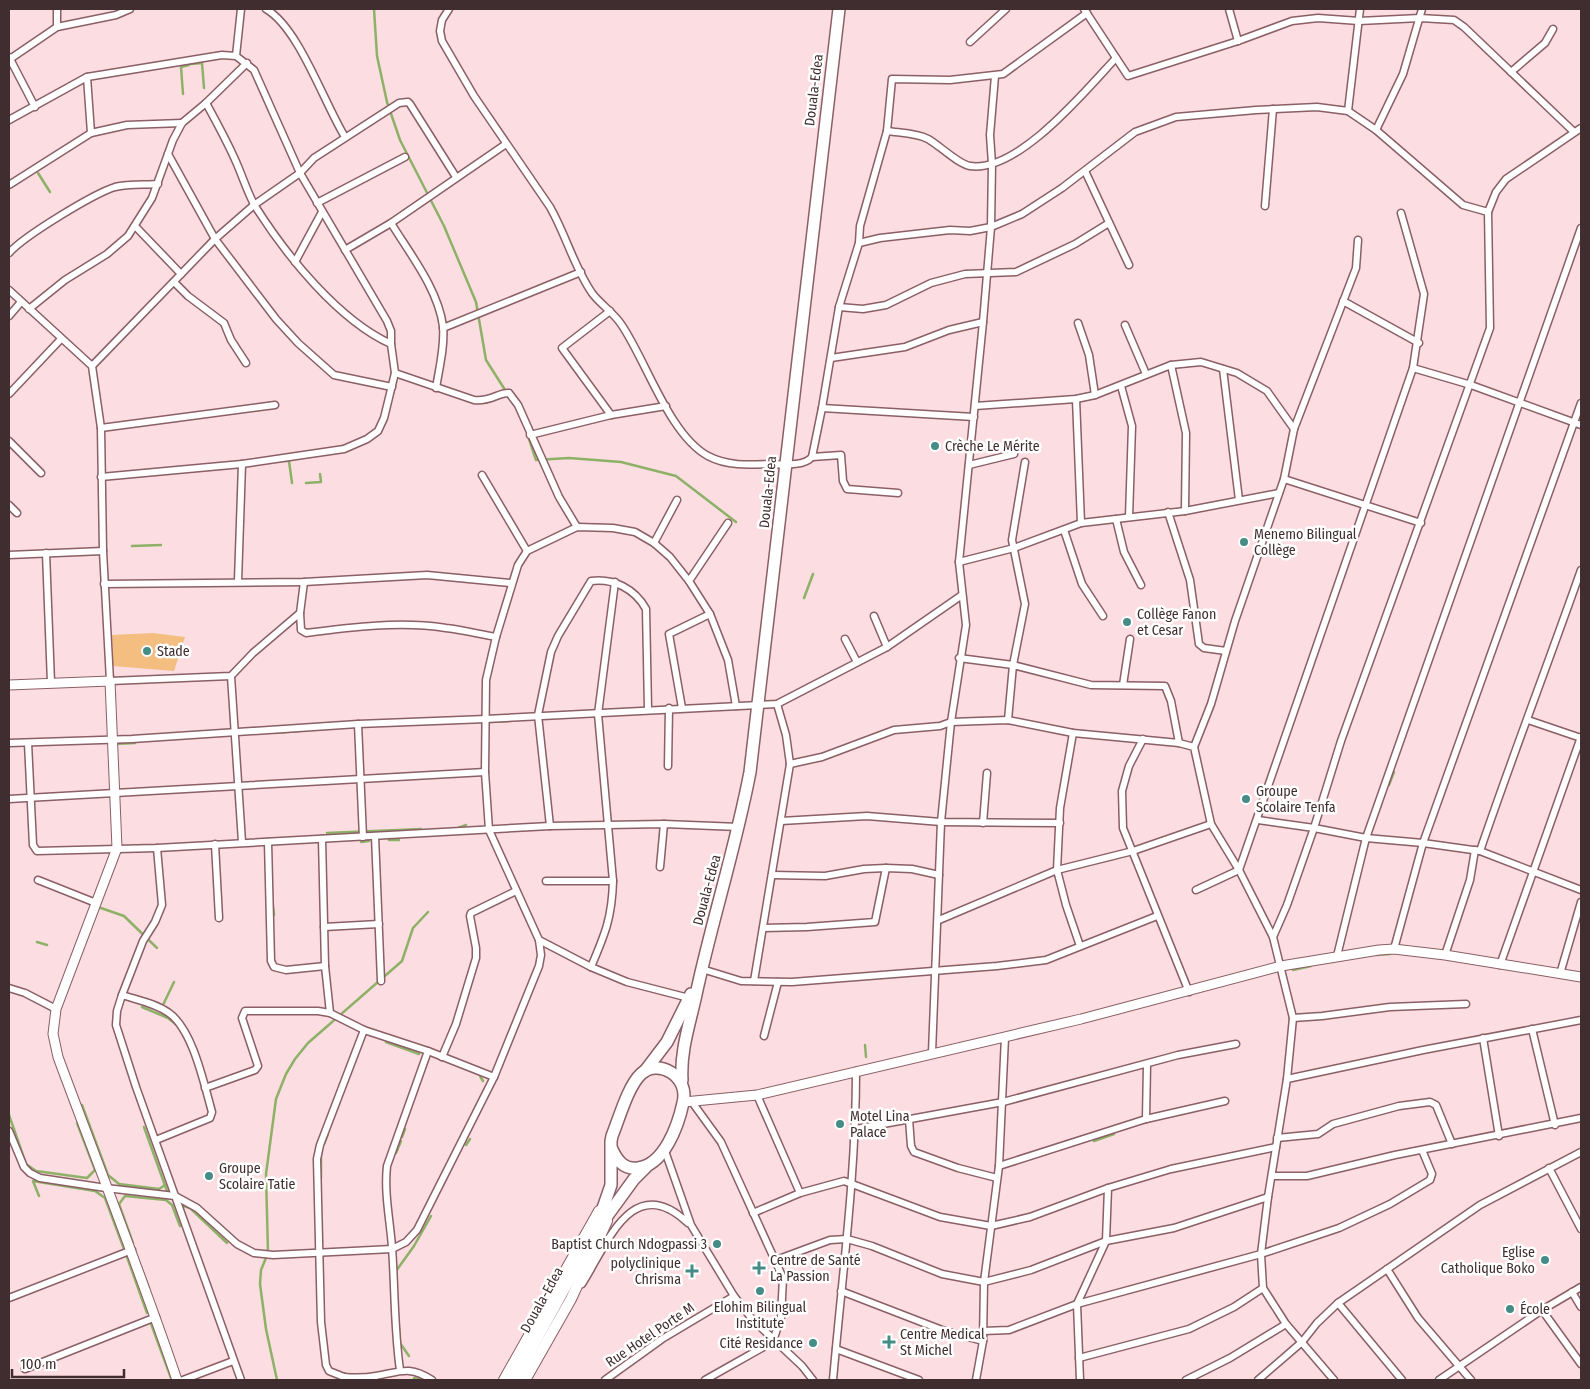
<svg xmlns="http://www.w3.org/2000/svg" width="1590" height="1389" font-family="'Fira Sans Condensed',sans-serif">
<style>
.green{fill:#f3be80}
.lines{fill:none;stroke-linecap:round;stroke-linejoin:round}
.stream{stroke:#8db166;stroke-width:2.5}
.street-casing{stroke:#8a5f65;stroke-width:9}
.secondary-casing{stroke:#8a5f65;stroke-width:11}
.primary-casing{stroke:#8a5f65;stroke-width:12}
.highway-casing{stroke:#8a5f65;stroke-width:14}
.street{stroke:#fff;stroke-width:6}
.secondary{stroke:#fff;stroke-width:9}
.primary{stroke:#fff;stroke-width:10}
.highway{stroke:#fff;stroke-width:11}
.poi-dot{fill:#458c87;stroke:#fff;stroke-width:2}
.labels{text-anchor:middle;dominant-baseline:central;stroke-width:5;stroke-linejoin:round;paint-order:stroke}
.street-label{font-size:14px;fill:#402d2f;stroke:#fff}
.poi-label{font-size:14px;fill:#402d2f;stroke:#fff;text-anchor:start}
</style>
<rect width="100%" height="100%" fill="#fcdde1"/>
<polygon class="green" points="153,633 185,637 174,671 113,666 112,635"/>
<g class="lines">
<g class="stream">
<polyline points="374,9 377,56 387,102 400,140 444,226 476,302 486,360 507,393"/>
<polyline points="191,64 202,63 204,88"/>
<polyline points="183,94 181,67 189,65"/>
<polyline points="38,173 50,192"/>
<polyline points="528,436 536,460 569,458 621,462 676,476 736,522"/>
<polyline points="280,461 289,461 292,483"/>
<polyline points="306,483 321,482 320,474"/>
<polyline points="132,546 161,545"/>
<polyline points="804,598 813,574"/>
<polyline points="490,722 511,721"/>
<polyline points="275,733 299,731"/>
<polyline points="114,744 135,743"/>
<polyline points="1389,785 1394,772"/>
<polyline points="458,828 466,825"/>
<polyline points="327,833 421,829"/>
<polyline points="389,840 399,840"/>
<polyline points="361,842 369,841"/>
<polyline points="99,905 98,907 124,916 157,948"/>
<polyline points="273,907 274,915"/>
<polyline points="37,942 47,945"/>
<polyline points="1377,955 1390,954"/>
<polyline points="1293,970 1311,966"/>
<polyline points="163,1005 174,982"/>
<polyline points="142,1007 168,1018 178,1026"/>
<polyline points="386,1042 419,1054"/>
<polyline points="865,1045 866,1057"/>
<polyline points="480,1076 483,1081"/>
<polyline points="82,1105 108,1175 119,1184 159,1189 165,1185"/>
<polyline points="9,1115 26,1164 36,1171 87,1178 95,1170 77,1123"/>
<polyline points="144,1127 167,1191"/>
<polyline points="402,1137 405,1129"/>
<polyline points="1094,1141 1114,1134"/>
<polyline points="324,1144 328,1134"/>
<polyline points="466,1145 470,1139"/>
<polyline points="396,1153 401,1141"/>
<polyline points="321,1178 321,1154"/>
<polyline points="39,1196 33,1181 95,1191 105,1198 124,1249"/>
<polyline points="183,1206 190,1208 227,1243"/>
<polyline points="133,1243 119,1204 125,1196 166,1200 172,1205 180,1226"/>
<polyline points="127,1257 147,1313"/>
<polyline points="141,1267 149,1288"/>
<polyline points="396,1271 414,1246 431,1216"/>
<polyline points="398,1313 400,1343 409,1356"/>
<polyline points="150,1321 171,1378"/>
<polyline points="414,1378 422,1380"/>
<polyline points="277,1380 266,1329 260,1284 261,1270 268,1253 266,1174 276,1099 286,1074 295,1059 308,1043 402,961 413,928 428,912"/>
</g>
<defs>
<g id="street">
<polyline points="57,9 57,27"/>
<path d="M266 9C299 28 324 103 345 137"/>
<path d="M449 9 442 20 440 31 442 41 474 96 550 207C566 235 574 267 592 293 600 304 613 312 621 324 646 360 669 435 708 456 727 466 748 465 768 464 780 464 804 467 812 457L822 408 974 417"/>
<polyline points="1084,9 1128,76 1238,41 1292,21 1318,18 1359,21 1420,18 1454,20 1464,27 1574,132"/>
<polyline points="1229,9 1238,41"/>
<polyline points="970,42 1006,9"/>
<polyline points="236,56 241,9"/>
<polyline points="9,57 35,107"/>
<polyline points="10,59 57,27 116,15 130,9"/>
<polyline points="1511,72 1545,43 1553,29"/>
<polyline points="87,77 91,133"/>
<polyline points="1348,111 1360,9"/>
<polyline points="9,120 87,77 222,55 236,56 254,70 300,173 387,321 391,331 391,344"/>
<polyline points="1376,130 1403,74 1422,9"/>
<polyline points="887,131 892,79 950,80 1003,74 1087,13"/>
<polyline points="168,154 215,239 276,319 298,343 334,375 392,387"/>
<polyline points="1085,171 1129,265"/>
<polyline points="9,185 91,133 127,125 182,123"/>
<polyline points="317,203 405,157"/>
<polyline points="1265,206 1273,109"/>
<polyline points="1488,212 1496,192 1506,179 1581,128"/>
<path d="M391 223C410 254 438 289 443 326 445 346 439 369 436 388"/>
<polyline points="135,226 181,274"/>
<polyline points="859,243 880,238 950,230 970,231 991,227 1022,214 1062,188 1135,132 1176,117 1256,110 1317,107 1348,111 1376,130 1463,205 1488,212 1490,328 1341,741 1314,828 1287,905 1273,937"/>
<polyline points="345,250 391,223 506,144"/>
<path d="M9 253C24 236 93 194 115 187 128 184 144 185 158 184"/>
<polyline points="295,262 322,212"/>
<polyline points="174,282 188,296 224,323 231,340 246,363"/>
<polyline points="9,290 92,366 101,428 103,551 110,681 231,676 253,653 300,613 304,582"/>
<polyline points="1343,301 1419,343"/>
<polyline points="839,307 863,309 886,305 931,283 965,274 1016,272 1075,244 1109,223"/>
<polyline points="29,309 65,280 107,254 128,236 152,198 173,140 182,123 206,103 247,63"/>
<polyline points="610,311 562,348 611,415"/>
<polyline points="9,316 21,302"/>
<polyline points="1078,323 1089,355 1095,395"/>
<polyline points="1125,325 1146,374"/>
<polyline points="443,328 581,272"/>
<polyline points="831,358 905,347 949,330 983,322"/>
<polyline points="1171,365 1186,433 1185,511"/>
<polyline points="92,366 215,239 254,205 300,173 314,158 399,103 408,102 410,104 456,177"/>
<polyline points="1413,368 1471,385 1581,425"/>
<polyline points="1223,369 1239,500"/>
<path d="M395 373 474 400C491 402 499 392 509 393L518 405 559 497 577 527"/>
<polyline points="1121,386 1132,426 1129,517"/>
<polyline points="9,394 61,339"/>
<polyline points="1076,399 1081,523"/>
<polyline points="975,406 1076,399 1095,395 1171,365 1201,362 1237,373 1267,391 1294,429"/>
<path d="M822 408 839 307 859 243 860 226 887 131C900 133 917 133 928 139 939 145 958 164 970 166 1018 173 1085 91 1116 58"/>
<polyline points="101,428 275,405"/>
<polyline points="530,435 611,415 666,406"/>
<polyline points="9,441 41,473"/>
<polyline points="812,457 841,455 843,481 847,489 898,493"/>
<polyline points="969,465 1014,454"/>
<polyline points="482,475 527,551"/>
<path d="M101 477 242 464 344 449 367 439 378 431 384 418 395 373 391 344C338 320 286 255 255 206 248 194 243 178 237 164 228 143 217 123 206 103"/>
<polyline points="1284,479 1421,523"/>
<polyline points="9,505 17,513"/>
<polyline points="1168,512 1190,580 1199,644 1204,648 1226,651"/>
<polyline points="1116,519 1124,552 1141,585"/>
<polyline points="1064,530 1082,584 1103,616"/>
<polyline points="654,543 677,500"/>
<polyline points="46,553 51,683"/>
<polyline points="9,555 103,551"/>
<polyline points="959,562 1014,548 1081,523 1185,511 1279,493"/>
<polyline points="238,581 242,464"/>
<polyline points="689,581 728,523"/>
<polyline points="104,584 304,582 427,575 510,583"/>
<path d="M300 613 301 630 306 633C352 627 400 621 446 628 463 630 479 634 496 637"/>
<polyline points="874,616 887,647"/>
<polyline points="845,639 857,662"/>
<polyline points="959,658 1013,665 1091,685 1165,686 1171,701 1179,743"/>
<polyline points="231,676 242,842"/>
<polyline points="1123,685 1130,639"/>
<polyline points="682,708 669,634 710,614"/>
<polyline points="1008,720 1013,665 1025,604 1012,540 1025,462"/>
<polyline points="1528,720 1581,738"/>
<polyline points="358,724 363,837"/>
<polyline points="1073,733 1060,808 1057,870 1066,905 1080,946"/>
<polyline points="1143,739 1129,766 1122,791 1123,828 1189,992"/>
<polyline points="9,743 132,739 358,724 486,719 777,704 887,647 962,595"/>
<polyline points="28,743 33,845 37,851 157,848 550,826 664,824 739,827"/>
<polyline points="1194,747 1211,704 1235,621 1284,479 1294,429 1356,268 1358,240"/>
<polyline points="790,764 822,757 894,730 940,726 951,722 1008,720 1073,733 1179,743 1194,747 1211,824 1239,870 1273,937 1293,1018 1287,1079 1268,1197 1261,1254 1263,1288 1286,1324 1334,1380"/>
<polyline points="668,766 669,708"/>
<polyline points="9,799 485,772"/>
<polyline points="1258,820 1314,828 1366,838 1423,843 1480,851 1581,890"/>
<polyline points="781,821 867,816 941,822 1060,823"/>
<polyline points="983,823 987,773"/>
<path d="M550 826 538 715 551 652 558 636 591 581C614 578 635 589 646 609L648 709"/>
<polyline points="375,836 381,981"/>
<polyline points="322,839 325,966 330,1013"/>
<polyline points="268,842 271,961 274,967 286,970 325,966"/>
<polyline points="215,844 219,918"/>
<polyline points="157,848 162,905 155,922 143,941 122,995 117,1011 116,1025 136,1087 241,1380"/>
<path d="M1480 851C1512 757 1548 664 1581 570"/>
<polyline points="660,867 664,824"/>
<polyline points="772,875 825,876 864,869 886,868 912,869 939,875"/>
<polyline points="38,880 96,903"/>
<polyline points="546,881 613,881"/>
<polyline points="1196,890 1239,870 1413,368 1424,294 1401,213"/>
<polyline points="939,920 1057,870 1133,851 1211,824"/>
<polyline points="324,927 379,924"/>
<polyline points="763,928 807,927 875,922 886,868"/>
<polyline points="1394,949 1423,843 1581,403"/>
<polyline points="1445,955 1470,880 1475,850"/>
<polyline points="1337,956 1366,838 1581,228"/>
<polyline points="1500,965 1581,737"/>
<path d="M591 967C605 934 612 918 613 881L598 714 615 582"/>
<polyline points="702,969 741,981 792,982 997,966 1046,960 1157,916"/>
<polyline points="1560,974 1581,902"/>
<polyline points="754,981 790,764 786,735 777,704"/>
<polyline points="9,988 25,993 56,1009"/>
<path d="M122 995C137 1000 155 1003 169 1013 193 1030 204 1084 212 1112L210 1118 156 1140"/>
<polyline points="689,998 627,982 591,967 539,940 489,830 485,772 486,680 496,637 518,565 527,551 577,527 613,528 635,532 654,543 670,557 689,581 710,614 728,660 736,706"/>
<polyline points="1293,1018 1322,1016 1390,1007 1466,1004"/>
<polyline points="1532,1029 1555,1125"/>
<polyline points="764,1036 778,982"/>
<polyline points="1483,1038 1499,1136"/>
<polyline points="428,1051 494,1077"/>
<polyline points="932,1053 941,822 951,722 966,625 959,562 983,322 991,227 992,164 990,135 995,76"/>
<polyline points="442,1057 456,1024 476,958 476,948 470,916 471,913 516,891"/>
<polyline points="1287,1079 1423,1050 1581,1020"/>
<path d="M205 1088 255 1070 258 1066 242 1018 245 1011H318L330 1013 364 1030 428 1051 387 1166C384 1193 390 1220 392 1247 395 1288 394 1329 400 1370"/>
<polyline points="757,1095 800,1193"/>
<polyline points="692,1102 721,1142 783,1278 781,1317 774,1338 767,1345 705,1380"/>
<polyline points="909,1119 911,1146 914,1152 958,1168 997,1178"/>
<polyline points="1146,1119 1147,1065"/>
<polyline points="856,1129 1003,1102 1178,1055 1236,1044"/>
<polyline points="9,1131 24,1167 30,1173 40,1178 106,1188 175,1196 197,1208 237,1244 254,1253 273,1255 392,1249 406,1242 417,1230 494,1077 539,966 541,955 539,940"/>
<polyline points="1277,1138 1318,1134 1333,1124 1399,1106 1430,1102 1436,1105 1452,1144"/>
<polyline points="665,1151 691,1225 734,1296 752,1319 802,1366 813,1380"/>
<polyline points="999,1166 1146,1119 1225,1101"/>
<polyline points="1549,1168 1581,1229"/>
<polyline points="1272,1176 1307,1176 1395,1155 1581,1118"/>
<polyline points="753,1213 800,1193 844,1181 940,1217 991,1226 1030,1217 1108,1188 1171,1169 1276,1147"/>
<polyline points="776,1260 830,1240 847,1239 872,1246 942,1274 984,1282 1031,1270 1106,1241 1174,1228 1268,1197"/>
<polyline points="1387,1269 1418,1318 1471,1380"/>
<path d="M582 1284C607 1245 632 1170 688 1223"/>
<polyline points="841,1291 942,1330 983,1341"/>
<polyline points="1572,1292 1581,1307"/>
<polyline points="9,1298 132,1250"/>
<polyline points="1338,1303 1402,1380"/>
<polyline points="1542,1310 1581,1364"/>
<polyline points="983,1331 1009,1330 1077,1304 1261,1254 1339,1228 1390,1204 1430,1180 1432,1174 1422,1150"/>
<polyline points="836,1349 919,1380"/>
<polyline points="1079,1358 1189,1329 1234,1307 1263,1288"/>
<polyline points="25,1369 156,1317"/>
<path d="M344 1377C355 1378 365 1378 376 1376 400 1372 409 1365 432 1380"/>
<polyline points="183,1380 233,1361"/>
<polyline points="344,1380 344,1377 329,1371 326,1365 321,1322 317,1159 320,1145 364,1030"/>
<polyline points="605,1380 662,1339 734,1296"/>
<path d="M833 1380C842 1277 856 1175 856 1071"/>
<polyline points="976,1380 983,1341 984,1282 999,1166 1005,1037"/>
<polyline points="1080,1380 1077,1304 1106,1241 1108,1188"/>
<polyline points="1186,1380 1230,1358 1286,1324"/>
<polyline points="1258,1380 1302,1342 1317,1323 1338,1303 1480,1205 1581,1152"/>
<polyline points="1439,1380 1542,1310 1581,1287"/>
</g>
<g id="secondary">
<path d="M9 685 110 681 117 848 56 1009 53 1034 58 1057C98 1165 140 1271 177 1380"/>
<polyline points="684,1102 757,1095 1081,1019 1281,966 1379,950 1394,949 1445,955 1581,977"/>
</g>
<g id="primary">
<polyline points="504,1380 599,1211"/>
<polyline points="525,1380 571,1299 607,1221"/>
</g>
<g id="highway">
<polyline points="645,1071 667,1042 691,994"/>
<path d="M682 1080C680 1049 691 1020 697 990 713 917 736 846 750 772L839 9"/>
<path d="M594 1234 611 1185V1141L612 1136C619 1119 628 1086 641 1074 658 1058 690 1076 683 1103 678 1126 664 1165 638 1168 623 1170 616 1159 611 1147"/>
<polyline points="514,1380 594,1234 634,1179 646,1167"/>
</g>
</defs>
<use href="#street" class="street-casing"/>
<use href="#secondary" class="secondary-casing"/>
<use href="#primary" class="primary-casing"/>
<use href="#highway" class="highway-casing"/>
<use href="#street" class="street"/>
<use href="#secondary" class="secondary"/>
<use href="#primary" class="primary"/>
<use href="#highway" class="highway"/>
</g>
<g class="poi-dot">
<circle cx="935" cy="446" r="5"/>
<circle cx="1244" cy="542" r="5"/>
<circle cx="1127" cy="622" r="5"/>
<circle cx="147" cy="651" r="5"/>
<circle cx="1246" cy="799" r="5"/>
<circle cx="840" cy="1124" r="5"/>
<circle cx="209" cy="1176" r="5"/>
<circle cx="717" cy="1244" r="5"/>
<circle cx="1545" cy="1260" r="5"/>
<path d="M756.5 1260.5h5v5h5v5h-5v5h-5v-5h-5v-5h5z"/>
<path d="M689.5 1263.5h5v5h5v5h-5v5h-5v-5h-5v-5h5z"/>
<circle cx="760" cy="1291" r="5"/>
<circle cx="1510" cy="1309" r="5"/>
<path d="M886.5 1334.5h5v5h5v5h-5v5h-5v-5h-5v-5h5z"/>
<circle cx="813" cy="1343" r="5"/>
</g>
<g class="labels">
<g class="street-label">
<text transform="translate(814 90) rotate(-83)">Douala-Edea</text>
<text transform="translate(768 492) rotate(-84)">Douala-Edea</text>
<text transform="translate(707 890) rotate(-75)">Douala-Edea</text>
<text transform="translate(542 1300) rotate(-61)">Douala-Edea</text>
<text transform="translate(650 1335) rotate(-34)">Rue Hotel Porte M</text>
</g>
<g class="poi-label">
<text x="945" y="446">Crèche Le Mérite</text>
<text x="1254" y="534">Menemo Bilingual<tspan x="1254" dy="16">Collège</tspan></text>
<text x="1137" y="614">Collège Fanon<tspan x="1137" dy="16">et Cesar</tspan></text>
<text x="157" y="651">Stade</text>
<text x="1256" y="791">Groupe<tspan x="1256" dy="16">Scolaire Tenfa</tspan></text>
<text x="850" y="1116">Motel Lina<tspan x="850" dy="16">Palace</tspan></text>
<text x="219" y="1168">Groupe<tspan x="219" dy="16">Scolaire Tatie</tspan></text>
<text x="707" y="1244" text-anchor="end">Baptist Church Ndogpassi 3</text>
<text x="1535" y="1252" text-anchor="end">Eglise<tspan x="1535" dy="16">Catholique Boko</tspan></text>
<text x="770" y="1260">Centre de Santé<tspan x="770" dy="16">La Passion</tspan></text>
<text x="681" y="1263" text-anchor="end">polyclinique<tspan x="681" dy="16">Chrisma</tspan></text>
<text x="760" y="1307" text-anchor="middle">Elohim Bilingual<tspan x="760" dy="16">Institute</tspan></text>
<text x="1520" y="1309">École</text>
<text x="900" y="1334">Centre Medical<tspan x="900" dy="16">St Michel</tspan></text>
<text x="803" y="1343" text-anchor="end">Cité Residance</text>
</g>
</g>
<rect width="1590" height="1389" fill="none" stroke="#402d2f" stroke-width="20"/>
<path d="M12 1369v8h112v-8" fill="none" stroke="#402d2f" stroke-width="2.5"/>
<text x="20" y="1369" font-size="15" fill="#402d2f" stroke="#ffffff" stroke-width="4" paint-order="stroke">100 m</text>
</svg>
